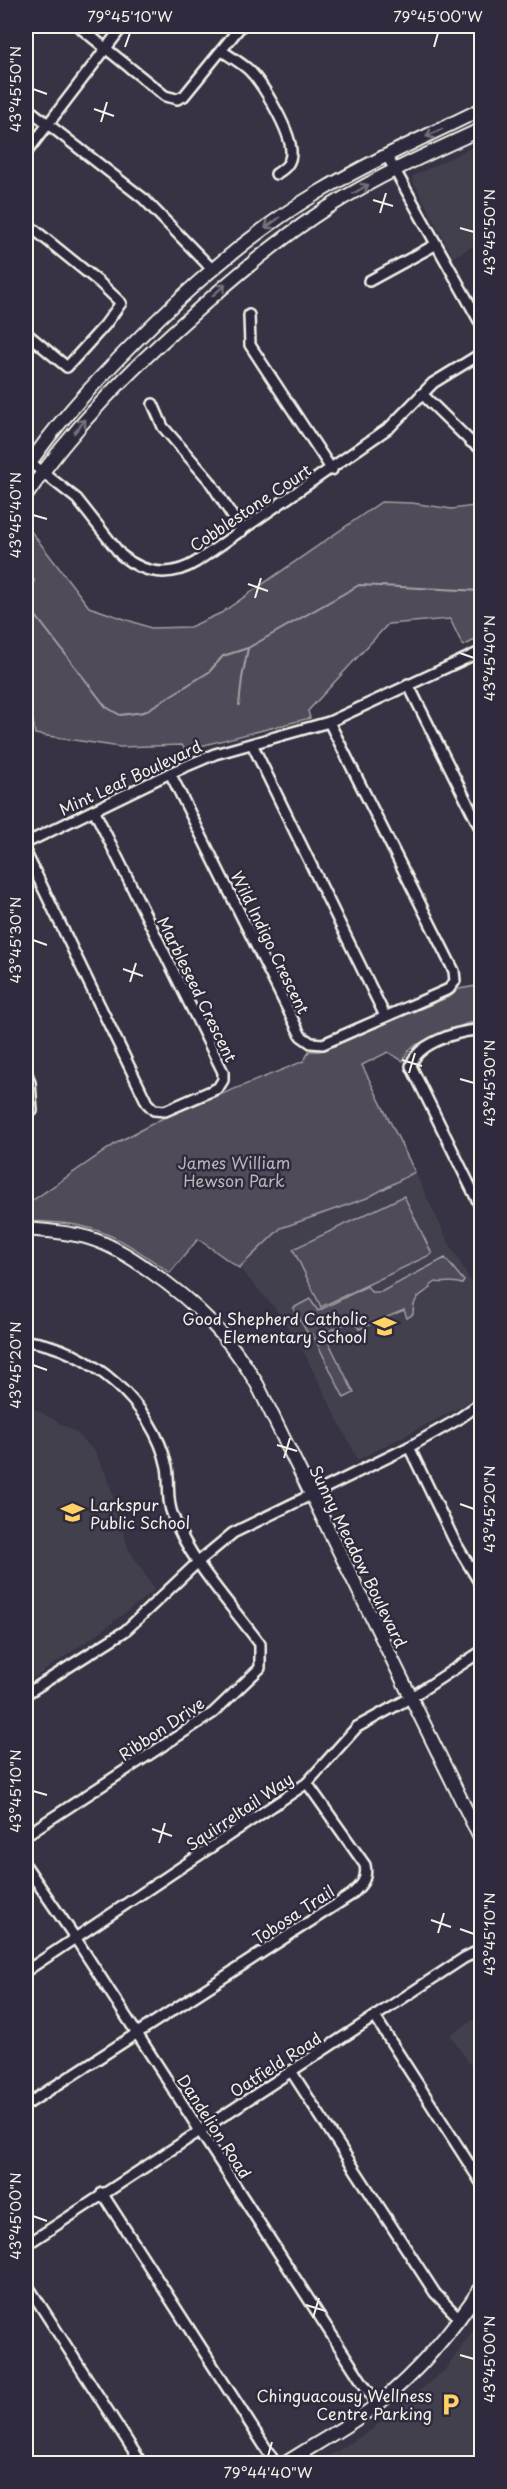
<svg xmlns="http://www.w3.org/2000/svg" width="507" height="2489" font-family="'Playpen Sans',sans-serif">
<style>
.built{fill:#433f4e}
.green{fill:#504b59;stroke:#a29ea0;stroke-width:1.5}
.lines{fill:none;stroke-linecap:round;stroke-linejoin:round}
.stream{stroke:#a6a2a4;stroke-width:2}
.street-casing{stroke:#f4f1e8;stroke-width:14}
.secondary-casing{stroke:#f4f1e8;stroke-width:16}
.street{stroke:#2f2a3d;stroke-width:9}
.secondary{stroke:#2f2a3d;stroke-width:12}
.oneway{stroke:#747079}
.ticks{fill:none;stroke:#f4f1e8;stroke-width:2}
.labels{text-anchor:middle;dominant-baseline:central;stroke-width:5;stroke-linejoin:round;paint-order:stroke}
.street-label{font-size:16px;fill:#f4f1e8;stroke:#2f2a3d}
.park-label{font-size:16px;fill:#bbb7b6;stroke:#2f2a3d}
.poi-label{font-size:16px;fill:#f4f1e8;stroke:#2f2a3d;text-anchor:end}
.neatline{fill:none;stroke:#f4f1e8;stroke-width:2}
.ticks-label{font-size:15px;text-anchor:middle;fill:#f4f1e8}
</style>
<rect width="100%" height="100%" fill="#373244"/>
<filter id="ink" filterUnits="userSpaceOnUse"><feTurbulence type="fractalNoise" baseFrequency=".0167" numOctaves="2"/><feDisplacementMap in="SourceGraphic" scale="12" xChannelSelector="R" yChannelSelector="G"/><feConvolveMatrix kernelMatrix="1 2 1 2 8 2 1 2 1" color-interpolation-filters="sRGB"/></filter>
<g filter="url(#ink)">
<g class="built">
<polygon points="481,143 481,242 453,257 412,179 413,176"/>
<polygon points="415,1172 447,1239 467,1275 481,1295 481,1391 466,1404 358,1460 301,1347 274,1307 239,1268 281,1228 367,1198"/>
<polygon points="26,1404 77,1433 96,1453 108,1478 128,1548 155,1590 100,1632 28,1682 26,1679"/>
<polygon points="481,2015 481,2081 450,2035"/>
<polygon points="474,2329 481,2334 481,2463 318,2463 371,2430 446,2369"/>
</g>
<g class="green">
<polygon points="381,502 412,503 452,509 481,505 481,637 463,646 450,619 388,624 308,711 310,718 185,750 182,745 120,747 35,734 26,675 26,529 27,526 89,607 151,628 190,627 221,613"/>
<path d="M481 982 480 1022 468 1023 413 1046 407 1053 403 1061 388 1052 362 1065 415 1172 367 1198 281 1228 239 1268 198 1239 170 1273C142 1253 115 1233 81 1226 63 1222 44 1222 26 1221V1205L118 1142 165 1117 304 1061 309 1051H320L451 996 459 989 476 986Z"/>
<polygon points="404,1196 432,1254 321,1307 293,1249"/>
<path d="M445 1258 464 1281 462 1284C453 1280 445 1284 436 1282L430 1286 431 1288C418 1296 413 1299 413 1314L407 1318 404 1310 359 1329 354 1320 324 1333 354 1393 344 1398 313 1335 307 1332 293 1308 310 1299 318 1311 367 1286 371 1292H381Z"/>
</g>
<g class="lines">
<g class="stream">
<polyline points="26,603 106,707 120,715 144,712 209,672 223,656 248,648 359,585 482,591"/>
<polyline points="26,603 34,580"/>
<polyline points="239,705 242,678 248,648"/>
</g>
<defs>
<g id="street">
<polyline points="78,26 165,96 177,99 184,96 241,26"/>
<path d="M222 51C231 57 241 63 249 70 263 84 292 133 291 153 291 164 284 169 276 174"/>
<polyline points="26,107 144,199 212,269"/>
<polyline points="26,153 123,26"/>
<polyline points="387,156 482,326"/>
<polyline points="26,223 99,282 121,303 105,325 67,367 26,333"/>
<polyline points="369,281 435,245"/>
<polyline points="249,315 250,345 332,470"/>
<polyline points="422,394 471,442 482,449"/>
<polyline points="153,404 163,427 209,480 242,531"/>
<path d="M26 459 77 499 121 555C144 574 170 578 196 562L390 427 433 383 482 353"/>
<polyline points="408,684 482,832"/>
<polyline points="252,744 385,1016"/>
<polyline points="170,773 301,1036 311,1043 323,1044 449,989 455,981 454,971 329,722"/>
<polyline points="26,843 170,773 215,754 329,722 482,651"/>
<polyline points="26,853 147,1103 154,1110 165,1111 218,1088 223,1080 223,1072 94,810"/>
<path d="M482 1034 476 1030C455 1032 416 1044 411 1066L482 1210"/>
<polyline points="26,1071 30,1083 32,1111"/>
<path d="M26 1341C88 1347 154 1404 167 1467 170 1483 166 1500 173 1516 189 1560 232 1606 260 1644V1668L213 1713 26 1835"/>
<polyline points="409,1447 455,1542 482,1587"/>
<polyline points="26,1694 125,1631 198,1562 233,1533 409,1447 457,1420 482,1402"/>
<polyline points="26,1866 76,1939 377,2405"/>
<polyline points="26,1971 307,1783 357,1727 410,1698 482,1651"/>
<polyline points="375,2017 482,2184"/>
<polyline points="291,2071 435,2293 460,2319"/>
<path d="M26 2105 351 1895C361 1886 368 1879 365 1865L307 1783"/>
<polyline points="102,2193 276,2464"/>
<polyline points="26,2245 464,1958 482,1949"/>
<polyline points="26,2283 142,2464"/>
</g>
<g id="secondary">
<path d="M26 469C54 426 90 388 126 351 184 292 247 235 319 192 371 161 427 136 482 109"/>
<path d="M26 496C72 428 130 370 192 315 234 277 279 239 327 208 376 177 429 153 482 129"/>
<path d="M26 1229C47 1231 69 1232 89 1238 112 1245 131 1257 150 1271 195 1302 229 1336 257 1384L482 1842"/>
<path d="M284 2464C315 2444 349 2426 378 2404 419 2371 453 2330 482 2286"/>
</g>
</defs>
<use href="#street" class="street-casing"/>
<use href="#secondary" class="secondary-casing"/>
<use href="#street" class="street"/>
<use href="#secondary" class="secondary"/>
</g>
<defs><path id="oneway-shaft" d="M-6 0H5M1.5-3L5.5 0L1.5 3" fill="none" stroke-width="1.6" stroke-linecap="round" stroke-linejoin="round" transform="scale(1.5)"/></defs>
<g class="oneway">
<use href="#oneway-shaft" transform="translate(434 133) rotate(154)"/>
<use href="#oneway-shaft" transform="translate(361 189) rotate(-30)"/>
<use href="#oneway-shaft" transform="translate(272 223) rotate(144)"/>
<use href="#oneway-shaft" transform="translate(219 290) rotate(-41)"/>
<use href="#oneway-shaft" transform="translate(80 426) rotate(-50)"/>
</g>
</g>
<path class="ticks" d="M125 47 130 33M434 47 438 33M33 89 47 94M94 109 114 116M101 122 107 102M373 200 393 206M380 213 386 193M460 228 474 232M33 515 47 519M248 584 268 591M255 598 261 578M460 653 474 658M33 940 47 945M123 969 143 976M130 982 136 963M402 1060 422 1066M409 1073 415 1053M460 1079 474 1083M33 1365 47 1370M277 1445 297 1451M284 1458 290 1438M460 1504 474 1509M33 1791 47 1795M152 1829 172 1836M159 1843 165 1823M431 1920 451 1927M460 1929 474 1934M438 1933 444 1913M33 2216 47 2221M306 2305 326 2311M313 2318 319 2298M460 2355 474 2359M268 2456 272 2442"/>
<defs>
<symbol id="school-bare" viewBox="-9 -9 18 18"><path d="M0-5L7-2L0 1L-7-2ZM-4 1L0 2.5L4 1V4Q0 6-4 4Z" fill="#ffd166" stroke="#2f2a3d" stroke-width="2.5" paint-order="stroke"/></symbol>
<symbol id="parking-bare" viewBox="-9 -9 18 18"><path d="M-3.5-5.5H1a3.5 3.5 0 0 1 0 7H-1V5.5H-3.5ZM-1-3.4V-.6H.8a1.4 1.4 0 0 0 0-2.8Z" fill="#ffd166" stroke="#2f2a3d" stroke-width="2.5" paint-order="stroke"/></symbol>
</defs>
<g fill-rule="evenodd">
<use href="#school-bare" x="368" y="1310" width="33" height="33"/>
<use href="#school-bare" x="56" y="1496" width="33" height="33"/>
<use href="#parking-bare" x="434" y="2388" width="33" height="33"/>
</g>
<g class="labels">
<g class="street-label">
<text transform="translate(250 507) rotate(-34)">Cobblestone Court</text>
<text transform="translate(130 777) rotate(-25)">Mint Leaf Boulevard</text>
<text transform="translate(271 942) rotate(64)">Wild Indigo Crescent</text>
<text transform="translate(198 989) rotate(64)">Marbleseed Crescent</text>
<text transform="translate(359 1556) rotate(64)">Sunny Meadow Boulevard</text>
<text transform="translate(161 1728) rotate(-34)">Ribbon Drive</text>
<text transform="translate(239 1811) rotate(-34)">Squirreltail Way</text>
<text transform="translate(293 1914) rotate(-33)">Tobosa Trail</text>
<text transform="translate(275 2064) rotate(-33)">Oatfield Road</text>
<text transform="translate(215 2126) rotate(57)">Dandelion Road</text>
</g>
<g class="park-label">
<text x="234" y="1162">James William<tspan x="234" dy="18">Hewson Park</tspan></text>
</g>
<g class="poi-label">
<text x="367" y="1318">Good Shepherd Catholic<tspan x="367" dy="18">Elementary School</tspan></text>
<text x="90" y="1504" text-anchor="start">Larkspur<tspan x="90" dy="18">Public School</tspan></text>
<text x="432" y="2395">Chinguacousy Wellness<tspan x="432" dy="18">Centre Parking</tspan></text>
</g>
</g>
<rect width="507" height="2489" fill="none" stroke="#2f2a3d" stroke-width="66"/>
<rect x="33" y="33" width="441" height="2423" class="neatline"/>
<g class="ticks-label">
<text x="130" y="22">79°45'10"W</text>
<text x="438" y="22">79°45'00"W</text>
<text transform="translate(16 89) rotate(-90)" y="5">43°45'50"N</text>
<text transform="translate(490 232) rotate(-90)" y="5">43°45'50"N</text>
<text transform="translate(16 515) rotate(-90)" y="5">43°45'40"N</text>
<text transform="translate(490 658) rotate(-90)" y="5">43°45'40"N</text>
<text transform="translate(16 940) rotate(-90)" y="5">43°45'30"N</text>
<text transform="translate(490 1083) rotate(-90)" y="5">43°45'30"N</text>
<text transform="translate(16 1365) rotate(-90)" y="5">43°45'20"N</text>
<text transform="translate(490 1509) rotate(-90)" y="5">43°45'20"N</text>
<text transform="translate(16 1791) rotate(-90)" y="5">43°45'10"N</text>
<text transform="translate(490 1934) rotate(-90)" y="5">43°45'10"N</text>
<text transform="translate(16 2216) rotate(-90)" y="5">43°45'00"N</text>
<text transform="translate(490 2359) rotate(-90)" y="5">43°45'00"N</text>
<text x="268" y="2478">79°44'40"W</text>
</g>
</svg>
